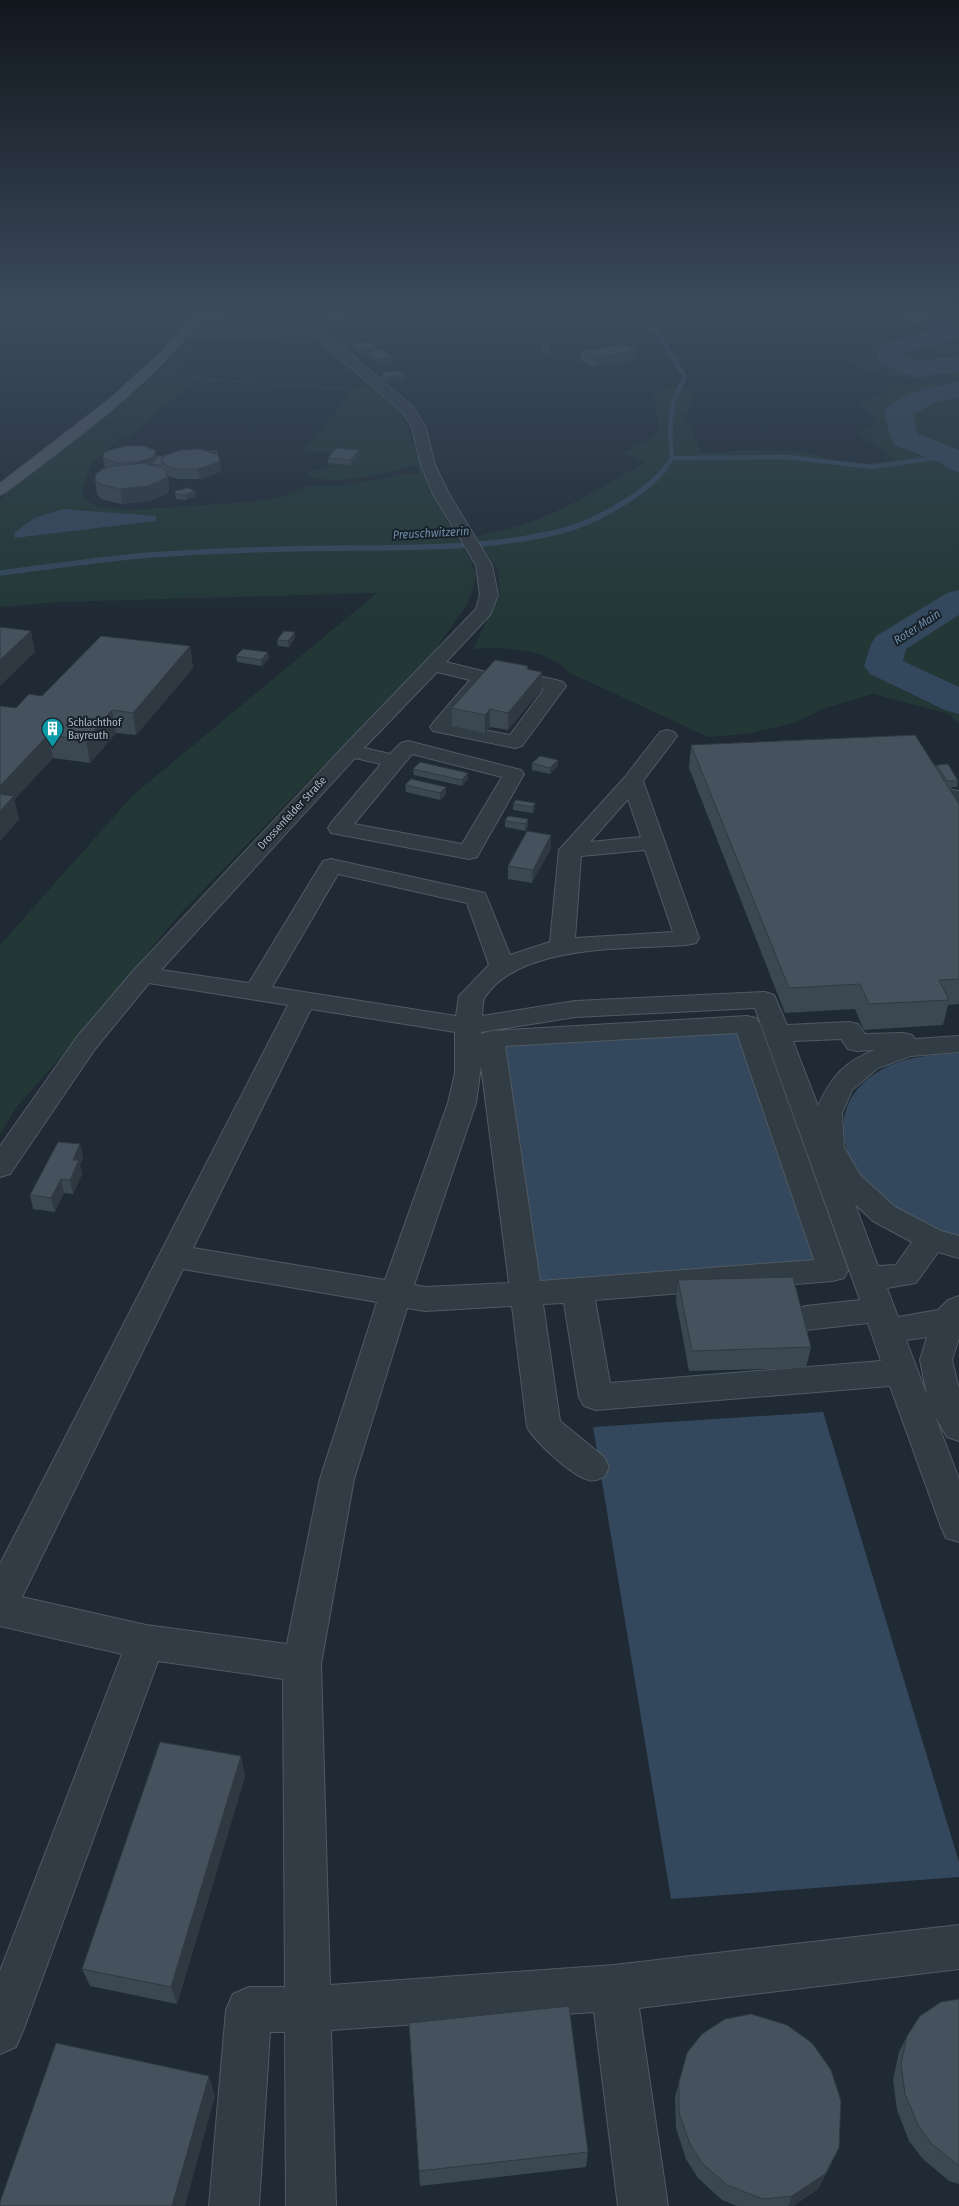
<svg xmlns="http://www.w3.org/2000/svg" width="959" height="2206" font-family="'Fira Sans Condensed',sans-serif">
<style>
.green{fill:#223736;fill-rule:evenodd}
.water{fill:#33485c}
.lines{fill:none;stroke-linecap:round;stroke-linejoin:round}
.stream-far1{stroke:#33485c;stroke-width:4.5}
.stream{stroke:#33485c;stroke-width:5.5}
.river{fill:#33485c;fill-rule:evenodd}
.minor-casing{stroke:#505a63;stroke-width:2}
.major-casing{stroke:#3c454e;stroke-width:2}
.minor{fill:#323c45;fill-rule:evenodd}
.major{fill:#505b65;fill-rule:evenodd}
.wall{fill:#3b4751}
.shaded-wall{fill:#303942}
.building{fill:#45525e;stroke:#303942}
.labels{text-anchor:middle;dominant-baseline:central;stroke-width:4;stroke-linejoin:round;paint-order:stroke}
.far-poi-label{font-size:11px;fill:#acb7c2;stroke:#182129;text-anchor:start}
.far-street-label{font-size:11px;fill:#acb7c2;stroke:#182129}
.far-water-label{font-size:12px;font-style:italic;fill:#6d8ba6;stroke:#182129}
</style>
<rect width="100%" height="100%" fill="#1f2a34"/>
<g class="green">
<path d="M879 311H959V724L949 714 873 694 823 709 795 723 746 734 708 737 570 673C547 648 504 647 473 649L500 594 498 570 476 537C491 532 507 530 521 525 564 511 605 485 644 463L622 453 651 439 659 431 654 393C665 386 677 388 690 389L693 396 690 407 684 417C693 428 695 441 702 453 735 451 769 449 802 452 810 452 817 456 824 458 848 464 869 465 893 460 888 447 865 445 858 431L877 422 874 415 861 406 864 400 878 397 887 392V385L929 384 933 380 885 375 860 369 838 353 902 338 927 328Z"/>
<path d="M204 338 178 376 357 388 371 385 402 413 426 479 452 530 471 561 476 576 468 603 434 651 179 915 73 1043 15 1109 0 1135V945L133 795 377 593 58 602 0 607V499L150 380 190 341ZM195 380 353 391 302 451 358 455 351 465 328 463 326 465 336 467 313 470 307 474C326 489 393 472 416 465L419 475H399L348 485 309 486 276 498 259 501 129 510 96 506 84 499 82 493 91 464 121 437H130ZM81 509 108 514 149 515 156 521 15 538Z"/>
</g>
<g class="water">
<polygon points="63,509 156,516 156,521 15,538 14,533 34,518"/>
<polygon points="740,1028 824,1262 539,1282 499,1042"/>
<path d="M959 1053V1240C939 1231 910 1221 893 1209 843 1175 818 1105 881 1070 905 1056 933 1055 959 1053Z"/>
<polygon points="823,1412 959,1862 959,1877 671,1899 593,1427"/>
</g>
<g class="lines">
<g class="stream-far1">
<polyline points="634,311 642,322 657,332 685,377 673,401 670,434 672,458 663,471"/>
<polyline points="672,458 787,457 871,467 949,456"/>
</g>
<path class="stream" d="M0 573C50 567 100 559 150 555 195 552 241 550 286 549 375 546 475 553 561 531 593 523 642 496 664 470"/>
<g class="river">
<path d="M891 311C923 311 932 308 959 326V337L943 344 903 353V355L917 361 959 356V372L915 377 880 364 876 359 883 343 933 331C921 322 899 323 891 311Z"/>
<path d="M959 382V398L939 401 913 415 918 434 959 450V472L949 469 939 462 895 445 891 439 884 412C898 392 937 385 959 382Z"/>
<polygon points="959,590 959,615 906,649 903,661 959,687 959,714 945,710 870,674 864,666 871,644 876,636 947,593"/>
</g>
<defs>
<g id="minor">
<path d="M286 311H299L413 407 426 428 435 465 449 494 492 565 498 595 490 615 446 662 490 673 493 677 453 724 510 735 544 689 499 679 497 675 499 671 506 669 556 680 563 682 566 686 522 746 515 748 433 731 430 727 433 723 470 680 437 672 364 748 390 754 401 743 408 741 521 770 524 774 477 857 469 859 331 833 328 828 331 823 381 764 355 758 161 970 249 983 320 866 323 861 331 859 485 893 510 955 550 942 559 850 625 777 660 732 667 730 674 732 677 736 643 781 699 938 696 943 687 945C630 949 519 944 485 997 482 1001 483 1010 482 1016L575 1001 765 992 774 995 787 1025 849 1022 858 1024 865 1034 903 1033 912 1035 915 1039 959 1036V1052L911 1056 878 1068 852 1090 842 1113 844 1147 860 1175 895 1207 941 1231 959 1236V1258L938 1252 916 1283 887 1288 898 1317 938 1310 948 1300 959 1296V1338L952 1360 959 1389V1441L947 1437 935 1416 959 1479V1542L946 1538 941 1527 890 1386 596 1410 584 1406 579 1397 564 1303 543 1304 560 1421 604 1457 609 1467 604 1477C599 1479 594 1482 589 1480 572 1476 535 1442 527 1427L512 1306 425 1311 407 1308 354 1479 321 1664 330 1985 614 1965 959 1925V1969L639 2008 668 2206H618L594 2012 331 2030 336 2206H286L285 2032H270L259 2206H209L226 2010 233 1994 249 1987H285L283 1679 158 1661 23 2031 16 2047 0 2054V1971L122 1654 0 1626V1564L288 1005 149 983 95 1049 10 1174 0 1177V1146L77 1037 134 970 343 747 476 609 480 595 476 565 433 494 421 465 412 428 403 412 312 335 185 337 179 333 185 329 304 328ZM412 754 502 777 462 844 354 824ZM628 799 641 837 590 842ZM645 850 673 932 575 938 581 856ZM338 874 467 903 489 965 459 996 456 1016 272 987ZM755 1008 860 1300 806 1306 795 1309 790 1318 795 1327 806 1330 868 1323 881 1361 610 1383 595 1300 833 1281 844 1278 848 1270 760 1024 756 1018 747 1016 491 1031 481 1034V1032L575 1017ZM311 1009 455 1032V1073L448 1103 385 1280 193 1248ZM737 1033 814 1260 540 1281 505 1046ZM841 1039 848 1049 857 1051 875 1050C845 1061 831 1077 818 1106L793 1041ZM481 1066 509 1283 425 1287 414 1285 476 1103ZM855 1204 873 1221 912 1242 896 1265 878 1266ZM183 1269 377 1302 320 1479 287 1644 146 1625 22 1597ZM927 1337 920 1360 927 1395 906 1340Z"/>
<polygon points="930,765 937,767 951,790 959,791 959,803 936,800 920,771 923,767"/>
</g>
<path id="major" d="M195 311H207C154 385 77 438 5 493L0 495V483L108 400 161 352Z"/>
</defs>
<use href="#minor" class="minor-casing"/>
<use href="#major" class="major-casing"/>
<use href="#minor" class="minor"/>
<use href="#major" class="major"/>
</g>
<g class="wall">
<polygon points="384,311 410,311 410,316 391,318"/>
<polygon points="301,312 302,328 199,332 197,316"/>
<polygon points="325,314 356,318 356,323 331,325 325,318"/>
<polygon points="354,344 376,351 392,357 392,362 379,364 369,356 369,353 360,354 354,348"/>
<rect x="541" y="345" width="8" height="8"/>
<polygon points="581,352 637,359 595,367 581,361"/>
<polygon points="382,373 406,379 387,382 382,378"/>
<polygon points="203,450 217,451 221,469 217,473 200,479 178,479 168,476 169,487 168,493 150,501 122,504 101,499 97,494 95,479 106,468 105,468 103,458 156,451 156,456 164,456"/>
<polygon points="359,455 351,465 328,463 328,458"/>
<polygon points="175,491 196,496 186,500 176,499"/>
<polygon points="295,632 295,638 289,647 278,646 277,640"/>
<polygon points="190,646 193,668 136,735 116,733 90,763 53,758 14,800 19,819 0,841 0,706 16,708 42,696"/>
<polygon points="268,652 269,658 262,666 237,662 236,656"/>
<polygon points="528,666 528,670 542,672 541,690 508,730 490,727 485,733 452,726 452,708"/>
<polygon points="691,745 936,768 937,765 958,781 957,787 948,787 959,804 959,1004 948,1005 943,1025 864,1030 855,1009 785,1013 689,768"/>
<polygon points="532,763 558,766 550,774 532,770"/>
<polygon points="413,769 468,779 462,786 414,775"/>
<polygon points="405,785 446,794 440,800 406,792"/>
<polygon points="535,803 535,809 533,813 513,810 513,804"/>
<polygon points="528,819 528,826 525,831 505,827 505,821"/>
<polygon points="551,848 532,883 508,879 508,866"/>
<polygon points="80,1144 83,1158 80,1165 82,1174 73,1194 64,1193 55,1212 33,1209 30,1195"/>
<polygon points="678,1280 811,1347 806,1368 689,1371 676,1301"/>
<polygon points="241,1756 245,1776 177,2004 90,1986 82,1969"/>
<polygon points="959,1999 959,2184 949,2181 923,2159 909,2141 897,2110 893,2080 899,2052 907,2036"/>
<polygon points="409,2023 588,2152 586,2167 420,2186"/>
<polygon points="679,2082 832,2163 818,2189 793,2206 737,2206 722,2200 698,2178 686,2159 676,2128 675,2098"/>
</g>
<g class="shaded-wall">
<polygon points="391,311 410,311 410,316 391,318"/>
<polygon points="356,318 356,323 331,325 331,320"/>
<polygon points="376,347 376,352 368,352 369,353 360,354 359,349"/>
<polygon points="638,350 637,359 595,367 595,358"/>
<polygon points="392,357 392,362 379,364 379,359"/>
<polygon points="405,375 406,379 387,382 387,377"/>
<polygon points="359,450 359,455 351,465 351,460"/>
<polygon points="156,451 157,461 150,464 141,473 139,462"/>
<polygon points="220,459 221,469 217,473 200,479 198,469"/>
<polygon points="167,473 169,487 168,493 150,501 122,504 120,489"/>
<polygon points="195,491 196,496 186,500 185,495"/>
<polygon points="31,631 35,652 0,686 0,660"/>
<polygon points="295,632 295,638 289,647 288,641"/>
<polygon points="190,646 193,668 136,735 133,713"/>
<polygon points="268,652 269,658 262,666 261,660"/>
<polygon points="542,672 541,690 508,730 508,713"/>
<polygon points="490,709 490,727 485,733 485,715"/>
<polygon points="112,710 116,733 90,763 86,740"/>
<polygon points="48,735 53,758 14,800 19,819 0,841 0,786"/>
<polygon points="558,760 558,766 550,774 550,768"/>
<polygon points="468,773 468,779 462,786 462,780"/>
<polygon points="446,787 446,794 440,800 440,793"/>
<polygon points="535,803 535,809 533,813 533,807"/>
<polygon points="528,819 528,826 525,831 526,824"/>
<polygon points="551,835 551,848 532,883 533,870"/>
<polygon points="80,1144 83,1158 80,1165 82,1174 73,1194 70,1180 73,1160"/>
<polygon points="61,1179 64,1193 55,1212 51,1198"/>
<polygon points="241,1756 245,1776 177,2004 171,1987"/>
<polygon points="209,2076 215,2096 185,2206 172,2206"/>
<polygon points="839,2148 818,2189 793,2206 788,2206 792,2196"/>
</g>
<g class="building">
<polygon points="200,311 300,311 301,312 197,316"/>
<polygon points="349,312 356,318 331,320 325,314"/>
<polygon points="370,342 376,347 359,349 354,344"/>
<polygon points="624,344 638,350 595,358 581,352"/>
<rect x="541" y="345" width="8" height="3"/>
<polygon points="382,350 392,357 379,359 368,352"/>
<polygon points="400,371 405,375 387,377 382,373"/>
<polygon points="125,446 145,446 156,451 153,457 139,462 117,463 103,458 103,454 107,451"/>
<polygon points="336,448 359,450 351,460 328,458"/>
<polygon points="201,449 218,455 220,459 216,463 198,469 176,469 167,466 161,460 164,456 180,450"/>
<polygon points="203,450 217,451 214,453"/>
<polygon points="156,456 164,456 161,460 162,465 150,464 157,459"/>
<polygon points="142,463 163,468 167,473 166,478 148,486 120,489 99,484 95,479 96,474 103,469 114,466"/>
<polygon points="188,488 195,491 185,495 175,494 175,491"/>
<polygon points="0,627 31,631 0,660"/>
<polygon points="284,631 295,632 288,641 277,640"/>
<polygon points="101,636 190,646 133,713 112,710 86,740 48,735 0,786 0,706 16,708 29,694 42,696"/>
<polygon points="243,649 268,652 261,660 236,656"/>
<polygon points="495,660 528,666 526,669 542,672 508,713 490,709 485,715 452,708"/>
<polygon points="915,735 959,804 959,979 939,980 949,1000 869,1004 860,984 789,988 691,745"/>
<polygon points="540,756 558,760 550,768 532,763"/>
<polygon points="420,762 468,773 462,780 413,769"/>
<polygon points="948,764 958,781 947,781 937,765"/>
<polygon points="411,779 446,787 440,793 405,785"/>
<polygon points="0,794 14,796 0,811"/>
<polygon points="516,800 535,803 533,807 513,804"/>
<polygon points="508,816 528,819 526,824 505,821"/>
<polygon points="527,831 551,835 533,870 508,866"/>
<polygon points="58,1142 80,1144 73,1160 79,1160 70,1180 61,1179 51,1198 30,1195"/>
<polygon points="793,1277 811,1347 692,1351 678,1280"/>
<polygon points="160,1742 241,1756 171,1987 82,1969"/>
<polygon points="959,1999 959,2166 932,2144 918,2125 905,2094 901,2064 907,2036 920,2016 941,2002"/>
<polygon points="569,2006 588,2152 419,2171 409,2023"/>
<polygon points="751,2014 787,2025 812,2043 831,2070 841,2101 839,2148 825,2174 792,2196 763,2199 727,2185 702,2163 690,2144 679,2113 679,2082 687,2053 702,2034 725,2019"/>
<polygon points="56,2043 209,2076 172,2206 0,2206 0,2202"/>
</g>
<linearGradient id="sky" x2="0" y2="1"><stop stop-color="#11171d"/><stop offset="0.5" stop-color="#3c4a5c"/><stop offset="1" stop-color="#3c4a5c" stop-opacity="0"/></linearGradient>
<rect width="959" height="620" fill="url(#sky)"/>
<defs>
<symbol id="building-pin" viewBox="-11 -11 22 30"><path d="M0 17L-7.5 6A9.5 9.5 0 1 1 7.5 6Z" fill="#0f9aa8" stroke="#182129"/><path d="M-4-6H4V6H1V3H-1V6H-4ZM-2.5-4.3h1.7v1.8h-1.7ZM.8-4.3h1.7v1.8H.8ZM-2.5-1h1.7V.8h-1.7ZM.8-1h1.7V.8H.8Z" fill="#fff"/></symbol>
</defs>
<g fill-rule="evenodd">
<use href="#building-pin" x="40" y="716" width="25" height="34"/>
</g>
<g class="labels">
<g class="far-poi-label">
<text x="68" y="722">Schlachthof<tspan x="68" dy="13">Bayreuth</tspan></text>
</g>
<g class="far-street-label">
<text transform="translate(292 813) rotate(-47)">Drossenfelder Straße</text>
</g>
<g class="far-water-label">
<text transform="translate(431 533) rotate(-3)">Preuschwitzerin</text>
<text transform="translate(917 627) rotate(-33)">Roter Main</text>
</g>
</g>
</svg>
